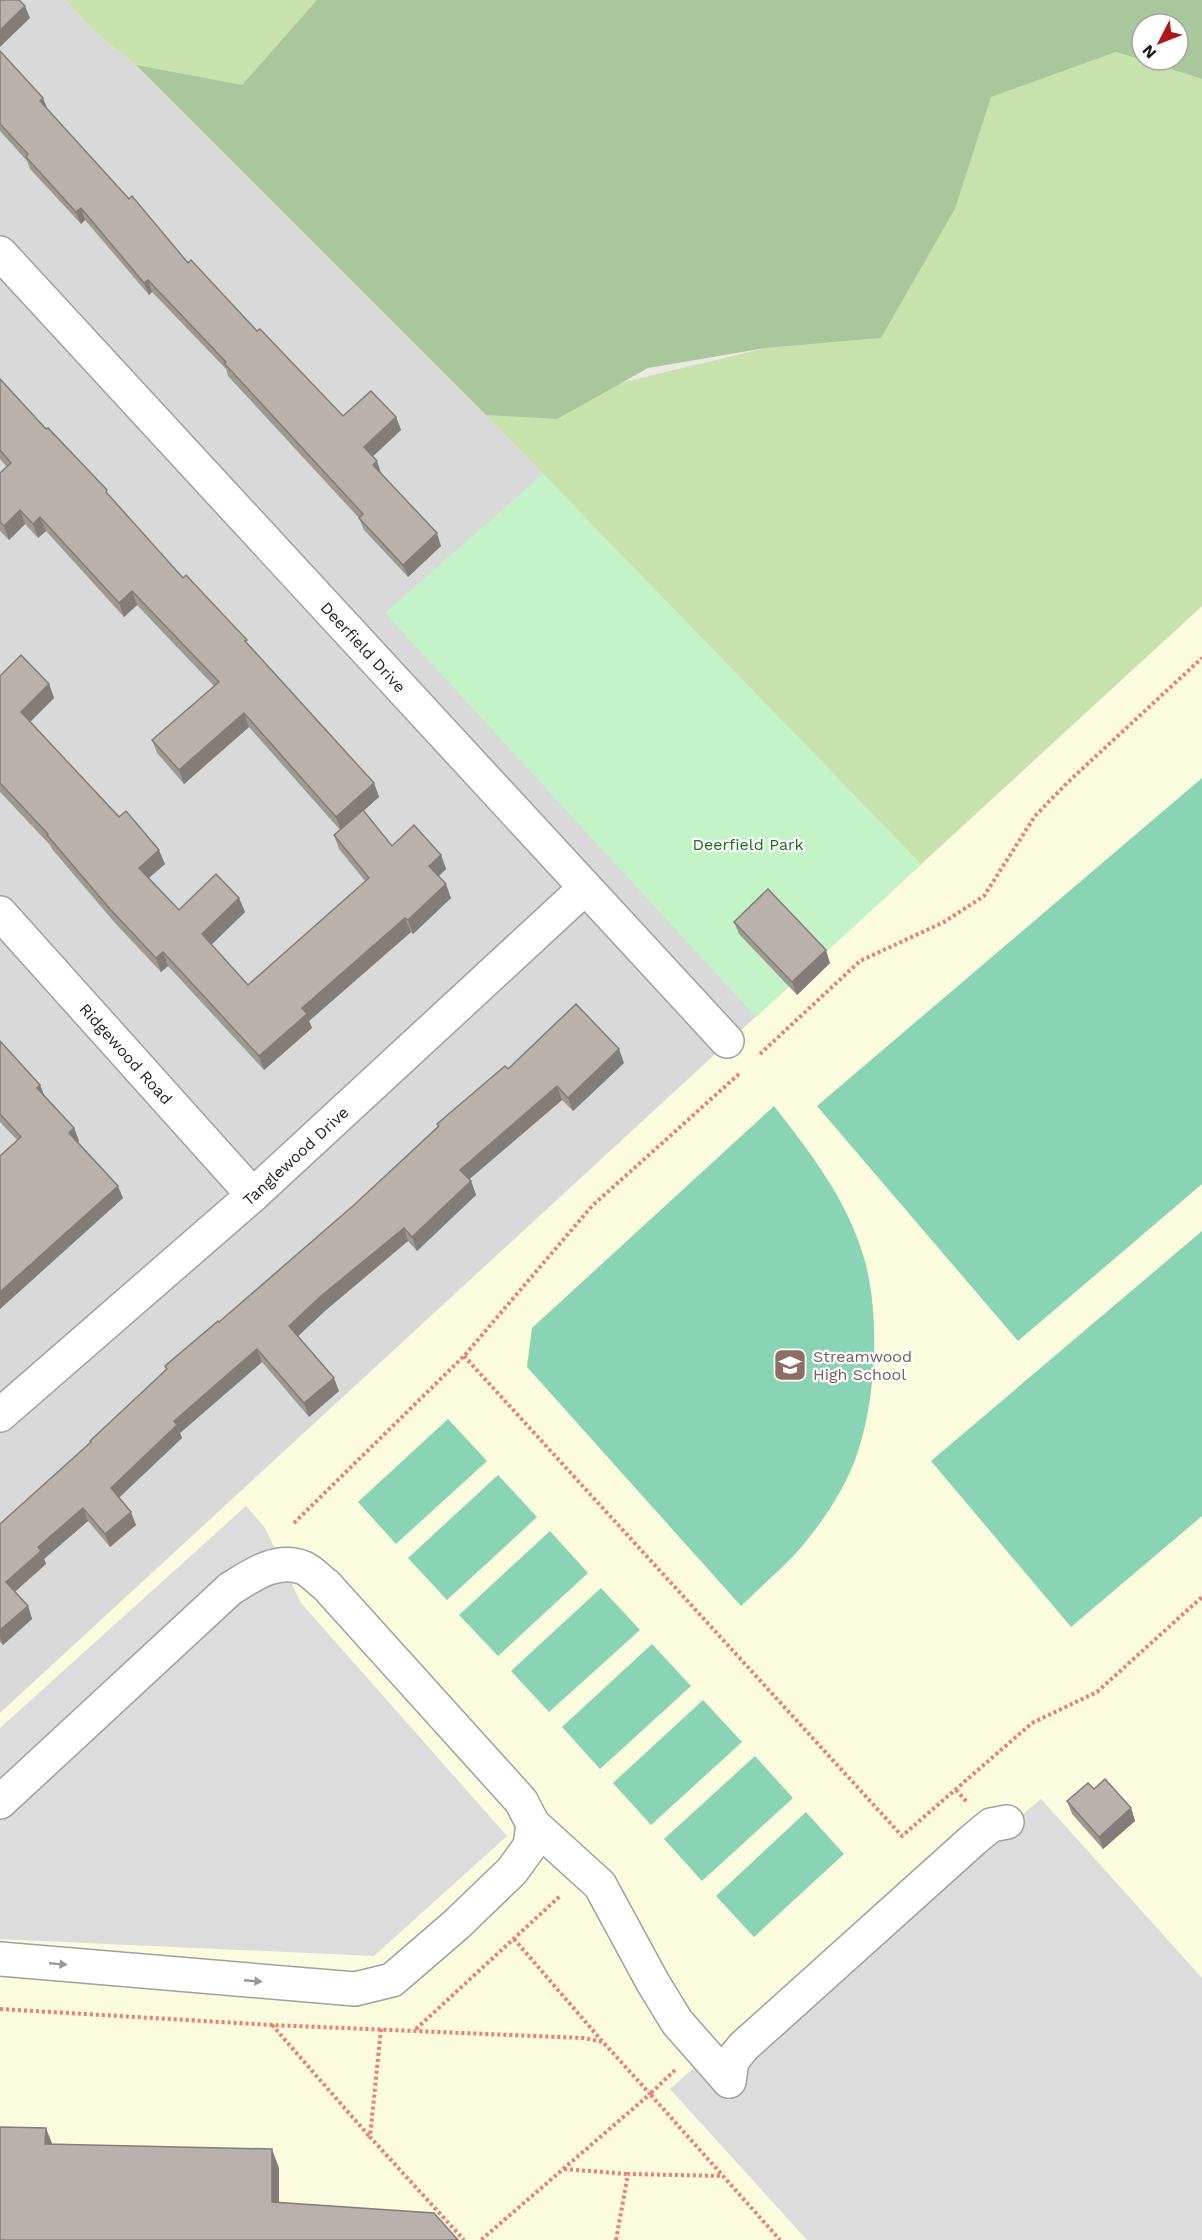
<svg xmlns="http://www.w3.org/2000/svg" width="1202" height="2240" font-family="'Work Sans',sans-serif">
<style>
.residential{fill:#dad9d9}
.education{fill:#fbfbdd}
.grass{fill:#c8e2ad}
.forest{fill:#a9c79b}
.park{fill:#c3f3c6}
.pitch{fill:#88d4b5}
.parking{fill:#dcdcdc}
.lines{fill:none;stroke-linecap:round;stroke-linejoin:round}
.minor-casing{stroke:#a0a0a0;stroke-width:36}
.path{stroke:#eb7f75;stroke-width:4;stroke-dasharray:3 3;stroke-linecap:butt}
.minor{stroke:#fff;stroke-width:33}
.wall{fill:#9f9994}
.shaded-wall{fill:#827d78}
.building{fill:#b9b2ac;stroke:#827d78;stroke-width:1.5}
.oneway{fill:#999}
.labels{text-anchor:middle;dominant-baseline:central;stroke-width:4.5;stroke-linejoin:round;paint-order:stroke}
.street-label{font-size:16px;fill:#1c1c1c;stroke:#fff}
.park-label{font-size:16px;fill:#166e1c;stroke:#fff}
.education-label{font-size:16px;fill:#785e54;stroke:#fff;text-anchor:start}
</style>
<rect width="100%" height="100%" fill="#ece9e3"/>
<polygon class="residential" points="0,0 66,0 93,30 136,65 486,415 921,864 0,1713"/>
<polygon class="education" points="1202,606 1202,2240 0,2240 0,1713"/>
<g class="grass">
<polygon points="66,0 318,0 242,85 170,85 136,65 93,30"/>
<polygon points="1116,52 1202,79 1202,606 921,864 486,415 766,348 881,338 955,209 990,97"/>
</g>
<polygon class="forest" points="317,0 1202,0 1202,79 1142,60 1178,60 1178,24 1142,24 1142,60 1116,52 991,97 955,209 881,338 766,348 648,368 557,419 486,415 136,65 242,85"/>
<polygon class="park" points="543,474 921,864 756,1017 385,613"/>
<g class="pitch">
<polygon points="1202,778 1202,1184 1018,1341 817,1106"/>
<path d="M774 1106C810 1152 848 1201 864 1258 881 1316 876 1404 855 1460 845 1486 829 1512 811 1535 792 1561 764 1583 741 1606L527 1367 532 1328Z"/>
<polygon points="1202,1231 1202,1516 1071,1627 931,1461"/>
<polygon points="448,1419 487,1461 396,1544 358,1502"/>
<polygon points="498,1475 537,1517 447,1600 408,1558"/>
<polygon points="550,1531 588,1573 498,1656 459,1615"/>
<polygon points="601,1588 640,1630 549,1712 511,1671"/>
<polygon points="652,1644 691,1686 600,1769 562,1727"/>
<polygon points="703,1700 742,1742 651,1825 613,1783"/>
<polygon points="755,1756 793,1798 702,1881 664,1839"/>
<polygon points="806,1812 844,1854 754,1937 716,1896"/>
</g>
<g class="parking">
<polygon points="246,1506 265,1528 301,1603 507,1836 374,1956 0,1939 0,1728"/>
<polygon points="1041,1799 1202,1978 1202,2240 807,2240 670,2089 977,1817 1017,1819"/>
</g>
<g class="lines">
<defs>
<g id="minor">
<path id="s1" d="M0 253 727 1041"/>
<path id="s2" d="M0 913 253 1195"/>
<path id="s3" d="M0 1415 253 1195 585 888"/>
<path d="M0 1802 230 1589C252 1575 277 1557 304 1568 311 1571 319 1580 326 1585L521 1801 533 1824 530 1846 512 1871 457 1924 392 1980 355 1989 0 1959"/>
<polyline points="533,1824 600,1885 652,1981 677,2022 729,2081"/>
<polyline points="729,2081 732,2061 743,2047 973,1840 991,1825 1007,1822"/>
</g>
</defs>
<use href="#minor" class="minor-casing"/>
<g class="path">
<polyline points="760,1054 860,961 944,922 984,896 1035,816 1068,782 1202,658"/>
<polyline points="464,1356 902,1836 1032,1723 1097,1692 1202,1597"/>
<polyline points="294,1523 464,1356 592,1206 739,1074"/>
<polyline points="956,1790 967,1802"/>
<polyline points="514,1939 602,2041"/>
<polyline points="0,2009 272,2025 584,2038 603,2042 650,2094 481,2240"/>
<polyline points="272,2025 369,2136"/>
<polyline points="381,2029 370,2137 464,2240"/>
<polyline points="416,2029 560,1896"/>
<polyline points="675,2070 650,2094 780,2240"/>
<polyline points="564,2169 628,2174"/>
<polyline points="616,2240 628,2174 723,2176"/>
</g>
<use href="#minor" class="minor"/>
</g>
<g class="wall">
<polygon points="0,51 48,110 188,263 343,416 396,417 401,430 373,456 381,473 441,546 408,577 364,530 359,518 228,376 226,369 152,292 149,295 85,220 81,224 30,169 27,161 0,131"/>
<polygon points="0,379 108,495 183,578 249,645 374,783 379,797 363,811 392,846 441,855 446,869 439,876 451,898 413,934 411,932 309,1021 312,1028 264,1070 168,966 161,972 115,923 52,849 50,845 0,792 0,676 49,684 54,698 30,722 165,864 149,878 179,910 239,898 245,912 211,945 248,985 365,881 339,849 334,835 340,830 249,727 184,784 157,753 152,740 214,686 137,605 124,617 46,531 38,538 25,524 9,540 0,531 0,473 7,467 0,459"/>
<polygon points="734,922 830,963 797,995 739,934"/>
<polygon points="0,1041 40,1085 44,1096 74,1128 79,1141 78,1142 123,1198 0,1309 0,1156 17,1140 0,1122"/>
<polygon points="624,1063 573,1111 562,1100 469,1179 471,1181 476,1195 417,1251 408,1241 326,1310 298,1336 339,1391 309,1417 262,1362 180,1433 182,1438 119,1498 136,1525 110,1547 88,1521 44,1559 46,1564 15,1592 28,1606 32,1619 3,1645 0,1642 0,1524 91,1443 90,1441 166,1369 165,1366 219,1322 354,1205 438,1126 437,1124 508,1069"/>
<polygon points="1094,1789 1131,1808 1135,1821 1103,1849 1072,1814 1067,1801"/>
</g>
<g class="shaded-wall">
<polygon points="25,6 30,18 0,47 0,30"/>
<polygon points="43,98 48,110 40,101"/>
<polygon points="81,208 85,220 81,224 76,212"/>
<polygon points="148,280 152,292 149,295 144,283"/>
<polygon points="396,417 401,430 369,460 364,447"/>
<polygon points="377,461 381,473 377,477 373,465"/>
<polygon points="20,510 25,524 9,540 4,526"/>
<polygon points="40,517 46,531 38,538 33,524"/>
<polygon points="437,533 441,546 408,577 403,565"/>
<polygon points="132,591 137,605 124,617 119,603"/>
<polygon points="49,684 54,698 26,726 21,712"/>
<polygon points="244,713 249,727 184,784 179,770"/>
<polygon points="374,783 379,797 341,831 336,817"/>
<polygon points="159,850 165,864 144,882 139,868"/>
<polygon points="441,855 446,869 434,880 429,866"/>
<polygon points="446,884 451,898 413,934 408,920"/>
<polygon points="239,898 245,912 207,949 202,934"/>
<polygon points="405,918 411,932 309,1021 312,1028 264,1070 259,1056 302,1008"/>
<polygon points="826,950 830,963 797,995 792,982"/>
<polygon points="163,952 168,966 161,972 156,958"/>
<polygon points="619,1049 624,1063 573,1111 568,1098"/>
<polygon points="40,1085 45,1097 37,1088"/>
<polygon points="557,1086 562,1100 465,1183 460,1170"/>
<polygon points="74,1128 79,1141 74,1145 69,1133"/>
<polygon points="471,1181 476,1195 417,1251 412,1237"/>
<polygon points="118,1186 123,1198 0,1309 0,1292"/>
<polygon points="404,1228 408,1241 326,1310 294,1340 289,1326 321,1296"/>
<polygon points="257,1349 262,1362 180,1433 182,1438 115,1501 111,1488 174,1421"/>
<polygon points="334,1378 339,1391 309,1417 304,1403"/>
<polygon points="83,1508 88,1521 44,1559 46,1564 11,1595 6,1582 38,1547"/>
<polygon points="131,1512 136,1525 110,1547 105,1534"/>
<polygon points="28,1606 32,1619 3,1645 0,1637 0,1630"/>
<polygon points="1131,1808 1135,1821 1103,1849 1099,1837"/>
<polygon points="46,2128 53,2146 45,2144"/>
<polygon points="272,2149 279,2168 279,2221 272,2202"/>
</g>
<g class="building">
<polygon points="0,0 19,0 25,6 0,30"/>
<polygon points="0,51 43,98 40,101 129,199 132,196 188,263 191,260 257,331 260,329 343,416 371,391 396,417 364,447 377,461 373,465 437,533 403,565 359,518 363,514 224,363 226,362 148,280 144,283 81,208 76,212 26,157 28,154 0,124"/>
<polygon points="0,379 46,429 48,428 107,490 106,492 183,578 186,575 247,640 245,641 374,783 336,817 244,713 179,770 152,740 219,682 132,591 119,603 40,517 33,524 20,510 4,526 0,522 0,473 11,463 0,450"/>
<polygon points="21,655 49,684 21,712 119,817 126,811 159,850 139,868 179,910 216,874 239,898 202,934 248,985 369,878 334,835 363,810 392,846 414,825 441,855 429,866 446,884 408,920 405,918 302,1008 307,1014 259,1056 163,952 156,958 110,909 47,835 48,834 0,783 0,676"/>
<polygon points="768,889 826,950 792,982 734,922"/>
<polygon points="576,1004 619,1049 568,1098 557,1086 460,1170 471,1181 412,1237 404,1228 321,1296 289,1326 334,1378 304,1403 257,1349 174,1421 177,1425 111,1488 131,1512 105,1534 83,1508 38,1547 41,1551 6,1582 28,1606 0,1630 0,1524 91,1442 90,1441 167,1369 165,1366 218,1321 219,1322 354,1205 439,1126 437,1124 505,1066 508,1069"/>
<polygon points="0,1041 40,1085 37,1088 74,1128 69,1133 118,1186 0,1292 0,1156 21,1137 0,1114"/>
<polygon points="1105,1779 1131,1808 1099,1837 1067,1801 1088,1783 1094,1789"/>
<polygon points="0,2127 46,2128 45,2144 272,2149 272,2202 434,2213 458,2240 0,2240"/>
</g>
<defs><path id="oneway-solid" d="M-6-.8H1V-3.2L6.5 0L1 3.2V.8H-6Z" transform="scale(1.5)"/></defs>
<g class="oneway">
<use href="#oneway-solid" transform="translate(58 1964) rotate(5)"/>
<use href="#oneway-solid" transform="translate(253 1981) rotate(5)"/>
</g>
<defs>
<symbol id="school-square" viewBox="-11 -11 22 22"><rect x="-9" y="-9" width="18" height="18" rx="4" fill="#8d6e63" stroke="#fff"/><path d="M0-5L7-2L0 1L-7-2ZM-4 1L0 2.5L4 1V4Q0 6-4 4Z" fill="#fff"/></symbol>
</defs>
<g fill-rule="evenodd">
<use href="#school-square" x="771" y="1346" width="38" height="38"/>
</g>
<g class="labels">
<g class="street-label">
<text stroke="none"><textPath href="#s1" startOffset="536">Deerfield Drive</textPath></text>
<text stroke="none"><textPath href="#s2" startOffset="189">Ridgewood Road</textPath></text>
<text stroke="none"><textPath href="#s3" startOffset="393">Tanglewood Drive</textPath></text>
</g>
<g class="park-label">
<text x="748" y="844">Deerfield Park</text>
</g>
<g class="education-label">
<text x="813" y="1356">Streamwood<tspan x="813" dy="18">High School</tspan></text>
</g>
</g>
<g transform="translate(1160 42) rotate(228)"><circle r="28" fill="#ffffff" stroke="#a4a4a4" stroke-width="1.5"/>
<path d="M0-4.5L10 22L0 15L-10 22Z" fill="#b31417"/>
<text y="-9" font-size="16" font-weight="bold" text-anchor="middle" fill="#1c1c1c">N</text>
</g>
</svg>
